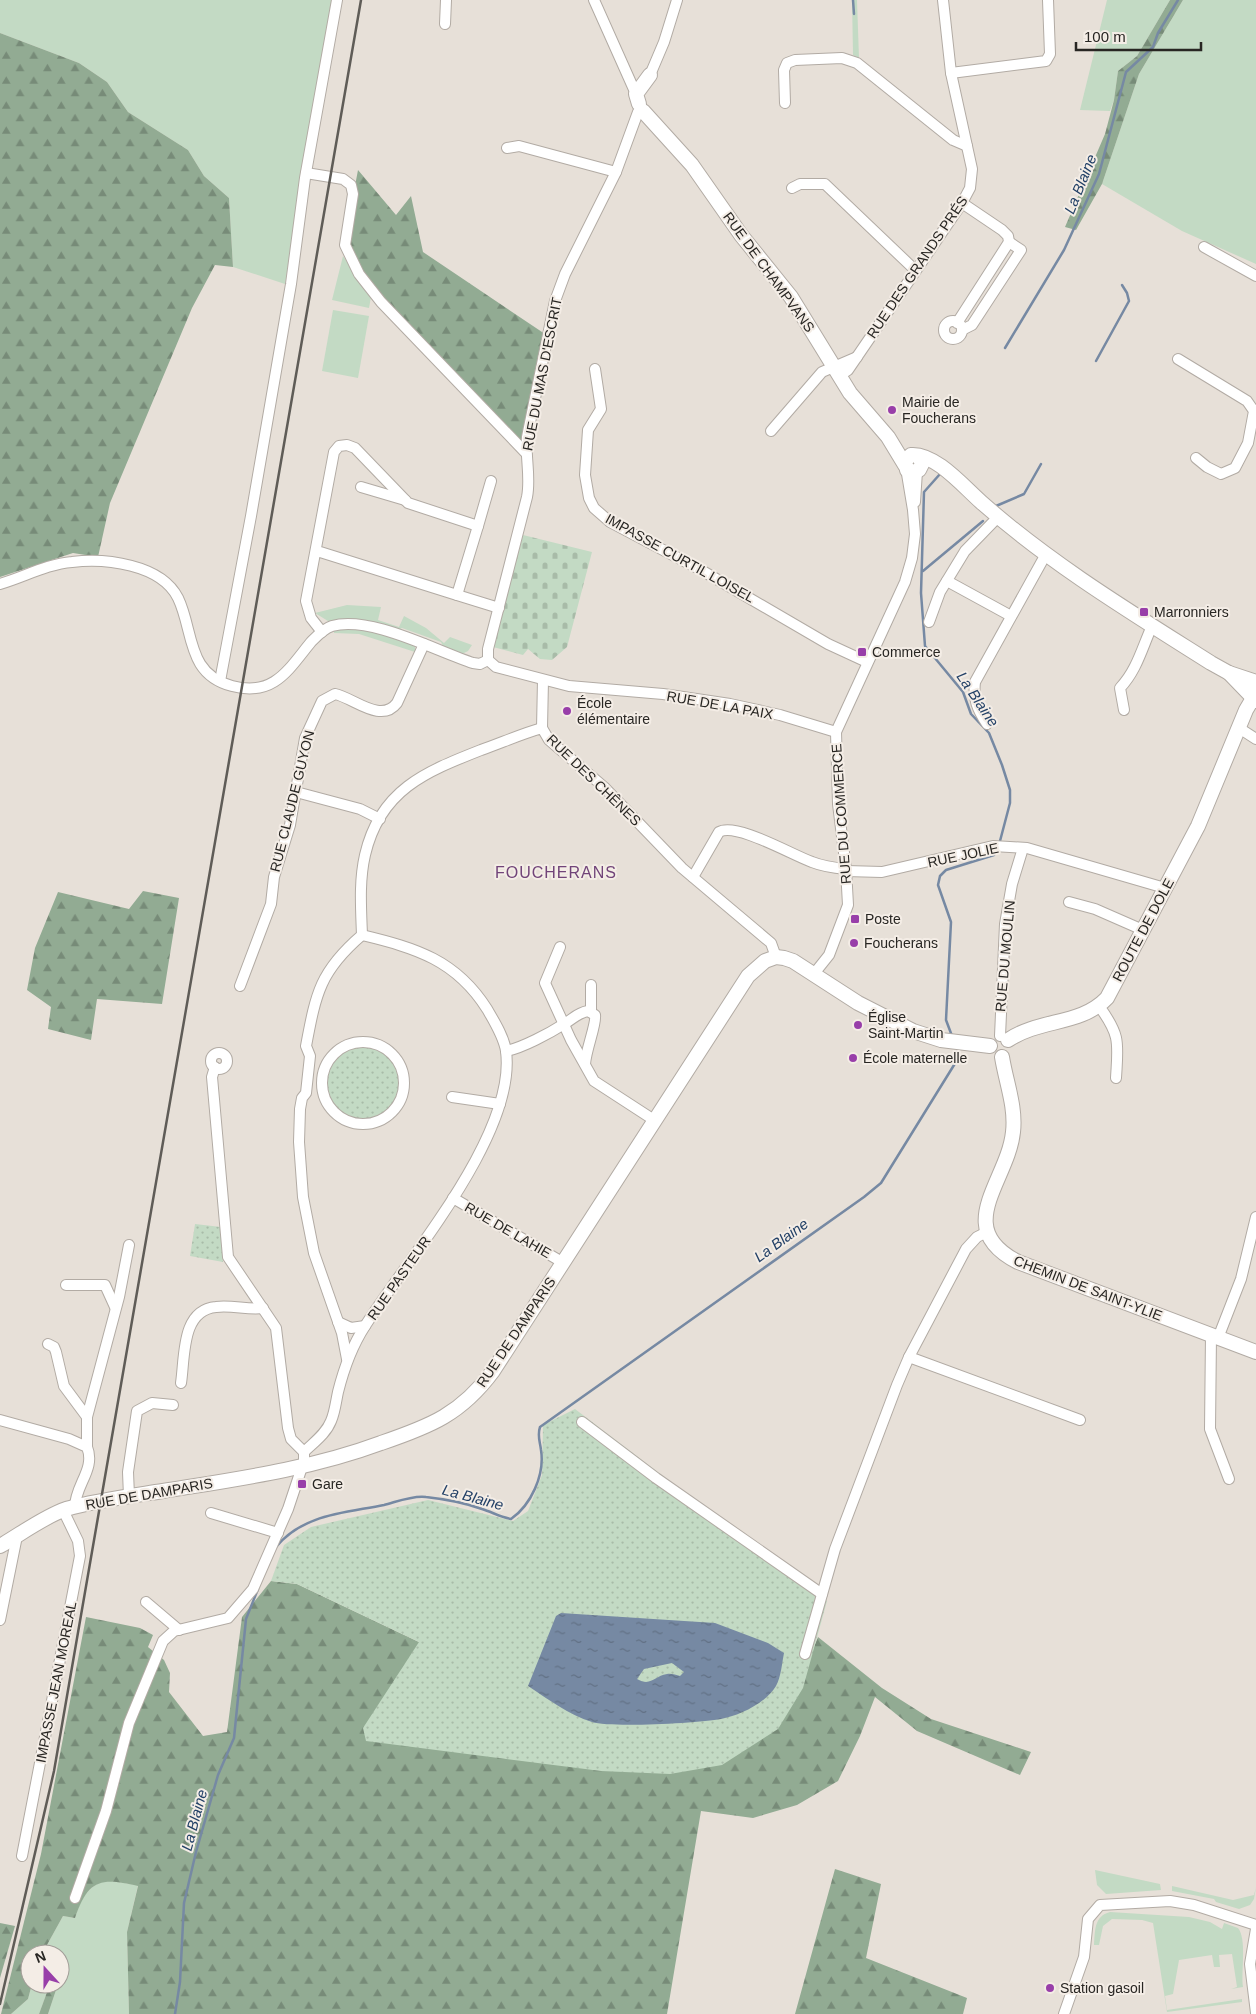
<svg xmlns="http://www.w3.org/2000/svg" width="1256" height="2014" font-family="Helvetica,sans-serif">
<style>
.grass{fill:#c3dac4}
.forest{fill:url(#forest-firs)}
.cemetery{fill:url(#cemetery-stones)}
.park{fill:url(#park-dots)}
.water{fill:url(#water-ripples);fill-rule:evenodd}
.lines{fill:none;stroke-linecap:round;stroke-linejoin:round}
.stream{stroke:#7689a3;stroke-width:2.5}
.street-casing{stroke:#b2aba4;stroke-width:12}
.secondary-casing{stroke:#b2aba4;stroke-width:16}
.street{stroke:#fff;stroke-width:10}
.secondary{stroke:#fff;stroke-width:14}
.rail{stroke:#5f5c57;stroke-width:2.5}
.poi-dot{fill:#983ea9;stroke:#f4ede6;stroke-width:2}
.labels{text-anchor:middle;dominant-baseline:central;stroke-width:4;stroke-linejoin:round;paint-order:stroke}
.street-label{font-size:14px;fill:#282623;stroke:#f4ede6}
.poi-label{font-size:14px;fill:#282623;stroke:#f4ede6;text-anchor:start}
.water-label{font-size:15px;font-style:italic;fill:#234167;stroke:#f4ede6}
.quarter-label{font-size:16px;letter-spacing:1px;fill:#714479;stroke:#f4ede6}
</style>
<defs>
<pattern id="forest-firs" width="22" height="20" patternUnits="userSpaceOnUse" patternTransform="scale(1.25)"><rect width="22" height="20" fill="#92ab93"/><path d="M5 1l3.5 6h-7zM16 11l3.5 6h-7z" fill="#778b78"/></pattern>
<pattern id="cemetery-stones" width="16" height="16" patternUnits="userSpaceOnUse" patternTransform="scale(1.25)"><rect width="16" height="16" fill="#c3dac4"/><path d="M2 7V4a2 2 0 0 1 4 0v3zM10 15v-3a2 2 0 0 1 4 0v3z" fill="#a8bba8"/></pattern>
<pattern id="park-dots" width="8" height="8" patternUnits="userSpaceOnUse" patternTransform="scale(1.25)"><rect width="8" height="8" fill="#c3dac4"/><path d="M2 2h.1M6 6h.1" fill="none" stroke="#a8bba8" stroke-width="1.8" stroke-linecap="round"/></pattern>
<pattern id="water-ripples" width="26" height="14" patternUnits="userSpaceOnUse" patternTransform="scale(1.25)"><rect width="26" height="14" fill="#7689a3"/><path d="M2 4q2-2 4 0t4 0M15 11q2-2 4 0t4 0" fill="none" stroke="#617084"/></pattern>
</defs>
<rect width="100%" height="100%" fill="#e7e0d8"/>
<g class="grass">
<polygon points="0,0 332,0 285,284 233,267 229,198 204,176 188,150 128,112 107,82 79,63 0,33"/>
<polygon points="852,0 857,0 859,58 853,55"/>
<polygon points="1107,0 1170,0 1137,56 1118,71 1114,100 1110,111 1080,110"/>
<polygon points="1183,0 1256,0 1256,264 1182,231 1102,184 1139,74"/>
<polygon points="343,256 371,297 369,308 332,300"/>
<polygon points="333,310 369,316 358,378 322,371"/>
<polygon points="347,605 381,607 378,620 399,627 404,616 426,628 444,643 450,637 472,645 468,651 462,654 443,646 441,642 402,628 398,630 360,620 328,621 315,613"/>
<polygon points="342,629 370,631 415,645 415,652 359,634 334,633 334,630"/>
<polygon points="1095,1870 1160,1884 1161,1890 1106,1894 1097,1885"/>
<path d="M104 1880 138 1885 127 1932 129 2014H48L62 1972 60 1971V1954H42L63 1916 75 1918C81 1899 86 1889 104 1880Z"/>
<polygon points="1172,1886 1233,1900 1254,1895 1256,1887 1254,1899 1250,1905 1239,1909 1216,1902 1214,1899 1172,1891"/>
<path d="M1110 1912 1189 1917 1210 1922 1222 1929 1224 1923 1238 1928C1247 1939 1241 1971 1243 1987L1231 1989 1237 1987 1232 1954 1219 1955 1220 1967H1214L1212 1955 1179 1960 1173 1994 1165 1996 1167 2010 1242 1999V2002L1167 2012 1153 1923 1142 1920 1112 1919 1103 1926 1099 1945H1094C1095 1931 1094 1916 1110 1912Z"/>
<polygon points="32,1984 50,1984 39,2014 11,2014 28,1999"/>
</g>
<g class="forest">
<polygon points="1170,0 1183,0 1139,74 1102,184 1076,230 1065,227 1105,134 1114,100 1118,71 1137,56"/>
<polygon points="0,33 79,63 107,82 128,112 188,150 204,176 229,198 233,267 215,265 192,308 110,503 98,557 73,553 0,577"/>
<polygon points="358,170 396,215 411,196 423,252 545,334 521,441 387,303 343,249"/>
<polygon points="143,891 179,898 162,1004 97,999 91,1040 48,1029 51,1007 27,990 35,948 58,892 129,909"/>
<path d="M271 1581 297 1584 419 1642 808 1662 818 1637 882 1688 931 1719 1031 1752 1020 1775 917 1731 875 1697 860 1736 838 1781 797 1805 753 1818 701 1811 667 2014H129L127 1932 138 1886C100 1877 88 1880 75 1918L63 1916 42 1954H30V1984H32L28 1999 11 2014H1L41 1854 86 1617 140 1628 153 1635 148 1647 164 1660 170 1673 169 1692 203 1736 227 1732 242 1617Z"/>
<polygon points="835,1869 881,1884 866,1958 967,1998 963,2014 795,2014"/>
<polygon points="0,1923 15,1926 0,1978"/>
<polygon points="50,1984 58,1984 48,2014 39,2014"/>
</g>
<polygon class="cemetery" points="523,535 592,552 567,647 552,660 540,659 528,649 523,655 493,647"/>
<g class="park">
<circle cx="363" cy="1083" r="38"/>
<polygon points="195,1224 221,1227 223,1262 190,1256"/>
<polygon points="575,1409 827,1601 803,1688 778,1729 722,1765 670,1774 601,1771 366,1741 363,1728 419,1642 297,1584 271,1581 284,1545 311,1527 428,1500 513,1521 528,1511 542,1475 543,1425"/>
</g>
<path class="water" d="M561 1613 715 1623 768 1643 784 1653C782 1663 781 1677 776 1686 766 1703 739 1716 721 1719 699 1723 611 1728 592 1722 569 1715 548 1699 528 1686L556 1616ZM672 1663 684 1672 680 1676C676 1675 671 1673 667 1674 654 1676 651 1687 637 1679L644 1669Z"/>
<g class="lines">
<g class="stream">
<polyline points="853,0 854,14"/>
<polyline points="1005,348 1064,250 1099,174 1126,72 1153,47 1158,33 1178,0"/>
<polyline points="1096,361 1129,301 1127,293 1122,285"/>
<polyline points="940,474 924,492 921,593 925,646 963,692 971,714 989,733 1002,765 1010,790 1010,803 1000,841"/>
<polyline points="996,506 1024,494 1041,464"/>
<polyline points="923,571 983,521"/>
<polyline points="952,1036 946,1020 951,922 938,885 940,876 946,870 994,855 998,850"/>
<path d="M276 1547C303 1514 345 1513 384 1505 396 1502 413 1495 426 1497 444 1499 465 1503 482 1509 492 1512 500 1517 511 1519 531 1505 545 1475 541 1450 540 1441 537 1436 540 1427L864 1197 881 1183 959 1057 957 1051"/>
<polyline points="175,2014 180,1982 184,1903 196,1852 218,1775 234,1738 246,1619 258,1589"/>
</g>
<defs>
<g id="street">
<polyline points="594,0 636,94"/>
<polyline points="445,24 446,0"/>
<polyline points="951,73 1046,61 1050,54 1048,0"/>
<polyline points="650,75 664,42 677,0"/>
<polyline points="785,103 784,70 787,63 795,60 842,58 857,63 953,140 967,146"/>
<polyline points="507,148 519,146 616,172"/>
<polyline points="306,173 343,179 351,185 353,194 345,245 359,274 381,302 525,452"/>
<polyline points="792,188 800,184 825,184 915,270"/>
<polyline points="1204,247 1256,276"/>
<circle cx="953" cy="330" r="9"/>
<polyline points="957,323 1009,242 1008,236 1002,230 962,203"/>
<polyline points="962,330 972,325 1021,250 1009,242"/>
<polyline points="1178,359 1247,401 1254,411 1248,443 1235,468 1221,474 1207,467 1196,458"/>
<polyline points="595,369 601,409 588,430 585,475 589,498 594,508 610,522 701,570 828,644 867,662"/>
<polyline points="839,376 848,370 962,203 970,188 972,169 951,73 943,0"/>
<polyline points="771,431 822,372 857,357"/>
<polyline points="361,487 405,500"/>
<polyline points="915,502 917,471"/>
<polyline points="478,526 491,481"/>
<polyline points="317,551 457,595 478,526 408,503 355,448 347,445 339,446 334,452 306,601 311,618 322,632"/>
<polyline points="947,581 1011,616"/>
<path d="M0 584C24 577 47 564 72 562 105 558 161 564 178 598 194 631 186 674 232 686 274 697 288 670 311 642 317 636 323 629 332 626 370 615 436 651 473 663L480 664 488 660"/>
<polyline points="457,595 499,608"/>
<polyline points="929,622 940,592 965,551 998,517"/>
<path d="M488 660V649L527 497C531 477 525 457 527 437L555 301 565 274 616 172 638 112"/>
<polyline points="488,660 496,667 569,686 663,694 730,704 780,715 836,732"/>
<polyline points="220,681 251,516 291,284 305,178 337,0"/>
<path d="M1124 710 1120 688C1137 670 1142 648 1152 626"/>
<path d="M987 724C977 709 973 699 975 682L1046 554"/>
<polyline points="542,728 543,680"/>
<polyline points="1239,728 1256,739"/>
<polyline points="296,792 360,809 380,819"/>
<polyline points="846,871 882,872 993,846 1027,848 1165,888"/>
<path d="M693 877 719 832C736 822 792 855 812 862 822 866 835 868 846 869"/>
<polyline points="1069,902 1095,909 1143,930"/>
<polyline points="560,947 545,983 571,1040 594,1081 654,1120"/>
<polyline points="813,975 829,955 848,905 846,869 838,804 836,732 905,582 912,558 915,534 913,510 906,468"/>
<path d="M240 986 271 904 274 877 290 825 305 738 322 701 335 694C354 698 381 724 397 703L424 644"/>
<path d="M1099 1006C1121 1036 1118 1043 1116 1078"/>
<polyline points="591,1012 591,985"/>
<polyline points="1000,1036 1005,924 1012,884 1023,848"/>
<circle cx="363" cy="1083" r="41"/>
<path d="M506 1051C522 1048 550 1033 564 1024 573 1019 577 1013 588 1011L595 1015C597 1023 586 1049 585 1064"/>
<circle cx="219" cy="1061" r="8"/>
<polyline points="452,1097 500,1104"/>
<polyline points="453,1198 562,1262"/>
<polyline points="66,1285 105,1285 115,1307"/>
<polyline points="338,1322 351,1328 365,1326"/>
<polyline points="1211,1335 1210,1429 1229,1479"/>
<polyline points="1218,1338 1241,1279 1256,1217"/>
<polyline points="48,1344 54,1347 56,1352 64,1386 87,1417"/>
<polyline points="909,1357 1080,1420"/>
<path d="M347 1359 342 1333 314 1253 303 1197 299 1142 300 1109 302 1098 306 1093 310 1056 306 1046C316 993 320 971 362 935 361 908 359 881 365 855 380 790 425 772 481 750 501 743 521 734 542 728L549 740 604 787 682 868 771 943 776 957"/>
<path d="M181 1383C185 1357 181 1310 216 1307 232 1305 248 1310 263 1308"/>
<path d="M0 1420 69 1439 87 1447C96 1469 75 1485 75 1507"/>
<polyline points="582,1422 656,1478 822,1594"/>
<polyline points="87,1447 87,1417 119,1297 129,1245"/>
<path d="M304 1452C313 1443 326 1434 331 1421 335 1412 336 1401 338 1392 344 1368 352 1346 365 1326 408 1258 517 1134 506 1051 504 1037 494 1021 487 1009 456 960 416 948 362 935"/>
<polyline points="129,1496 128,1472 137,1411 152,1403 173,1405"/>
<polyline points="211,1513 278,1533"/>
<polyline points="146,1602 179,1630"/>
<polyline points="0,1620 17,1536"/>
<polyline points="805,1654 835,1549 897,1385 909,1357 966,1249 977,1237 987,1232"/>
<polyline points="22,1856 80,1556 78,1541 63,1510"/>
<polyline points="75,1898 106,1811 129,1723 163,1641 174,1631 228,1618 253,1589 288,1509 304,1461 304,1452 291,1439 288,1428 276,1328 228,1257 212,1077 215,1067"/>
<polyline points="1256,1929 1250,1964 1256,2013"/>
<polyline points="1064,2014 1084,1957 1088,1919 1100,1905 1170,1901 1194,1905 1256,1925"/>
</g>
<g id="secondary">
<polyline points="639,104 636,94 650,75"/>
<polyline points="643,111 692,165 741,235 791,297 850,393 888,437 905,465"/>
<path d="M919 456 922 464 919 470 913 472 907 470 905 461 911 455C935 453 963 486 981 502 1051 564 1132 613 1211 663L1229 673 1256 682"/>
<polyline points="1229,673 1256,701"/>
<path d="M1008 1040C1041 1018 1080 1026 1107 998L1198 826 1246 710 1256 693"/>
<path d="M1002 1057C1006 1082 1016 1107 1013 1132 1008 1181 951 1228 1018 1262L1256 1352"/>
<path d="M0 1546C21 1534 43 1517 66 1509 98 1500 131 1496 163 1491 237 1479 311 1469 381 1443 431 1426 461 1414 493 1371L748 976 765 961 776 957 784 958 793 961 858 1003 913 1031 941 1040 990 1046"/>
</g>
</defs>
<use href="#street" class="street-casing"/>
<use href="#secondary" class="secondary-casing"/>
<use href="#street" class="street"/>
<use href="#secondary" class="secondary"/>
<polyline class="rail" points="0,2004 54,1771 361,0"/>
</g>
<g class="poi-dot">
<circle cx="892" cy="410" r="5"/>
<rect x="1139" y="607" width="10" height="10" rx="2.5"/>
<rect x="857" y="647" width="10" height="10" rx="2.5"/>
<circle cx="567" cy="711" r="5"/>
<rect x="850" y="914" width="10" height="10" rx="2.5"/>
<circle cx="854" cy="943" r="5"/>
<circle cx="858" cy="1025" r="5"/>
<circle cx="853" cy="1058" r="5"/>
<rect x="297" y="1479" width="10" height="10" rx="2.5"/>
<circle cx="1050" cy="1988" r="5"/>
</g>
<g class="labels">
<g class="street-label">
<text transform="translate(917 267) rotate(-56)">RUE DES GRANDS PRÉS</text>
<text transform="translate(769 272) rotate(54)">RUE DE CHAMPVANS</text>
<text transform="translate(542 374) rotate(-79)">RUE DU MAS D'ESCRIT</text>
<text transform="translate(680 558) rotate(29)">IMPASSE CURTIL LOISEL</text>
<text transform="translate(720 705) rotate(10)">RUE DE LA PAIX</text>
<text transform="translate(594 780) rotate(44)">RUE DES CHÊNES</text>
<text transform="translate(292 801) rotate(-76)">RUE CLAUDE GUYON</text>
<text transform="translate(841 814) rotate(-94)">RUE DU COMMERCE</text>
<text transform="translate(963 855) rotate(-12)">RUE JOLIE</text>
<text transform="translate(1143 930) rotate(-62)">ROUTE DE DOLE</text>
<text transform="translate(1005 956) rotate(-85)">RUE DU MOULIN</text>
<text transform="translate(508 1230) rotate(30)">RUE DE LAHIE</text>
<text transform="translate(399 1278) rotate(-55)">RUE PASTEUR</text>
<text transform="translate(1088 1288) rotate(21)">CHEMIN DE SAINT-YLIE</text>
<text transform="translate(516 1332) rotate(-56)">RUE DE DAMPARIS</text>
<text transform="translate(149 1494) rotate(-10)">RUE DE DAMPARIS</text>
<text transform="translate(56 1682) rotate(-79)">IMPASSE JEAN MOREAL</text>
</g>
<g class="poi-label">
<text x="902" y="402">Mairie de<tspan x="902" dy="16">Foucherans</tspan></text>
<text x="1154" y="612">Marronniers</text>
<text x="872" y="652">Commerce</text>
<text x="577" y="703">École<tspan x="577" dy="16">élémentaire</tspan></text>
<text x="865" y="919">Poste</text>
<text x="864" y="943">Foucherans</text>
<text x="868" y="1017">Église<tspan x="868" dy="16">Saint-Martin</tspan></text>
<text x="863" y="1058">École maternelle</text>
<text x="312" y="1484">Gare</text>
<text x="1060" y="1988">Station gasoil</text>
</g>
<g class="water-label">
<text transform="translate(1080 184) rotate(-68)">La Blaine</text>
<text transform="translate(978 699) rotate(56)">La Blaine</text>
<text transform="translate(781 1240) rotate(-36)">La Blaine</text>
<text transform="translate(473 1497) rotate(15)">La Blaine</text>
<text transform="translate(194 1820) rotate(-75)">La Blaine</text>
</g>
<g class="quarter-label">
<text x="556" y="872">FOUCHERANS</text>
</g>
</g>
<g transform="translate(45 1969) rotate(339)"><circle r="24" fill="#f4ede6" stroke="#a29d98"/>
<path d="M0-4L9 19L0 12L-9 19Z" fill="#983ea9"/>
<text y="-8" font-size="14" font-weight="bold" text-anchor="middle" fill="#282623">N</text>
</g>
<path d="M1076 42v8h125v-8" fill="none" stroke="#282623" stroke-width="2.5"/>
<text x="1084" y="42" font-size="15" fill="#282623" stroke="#f4ede6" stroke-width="4" paint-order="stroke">100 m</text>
</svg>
